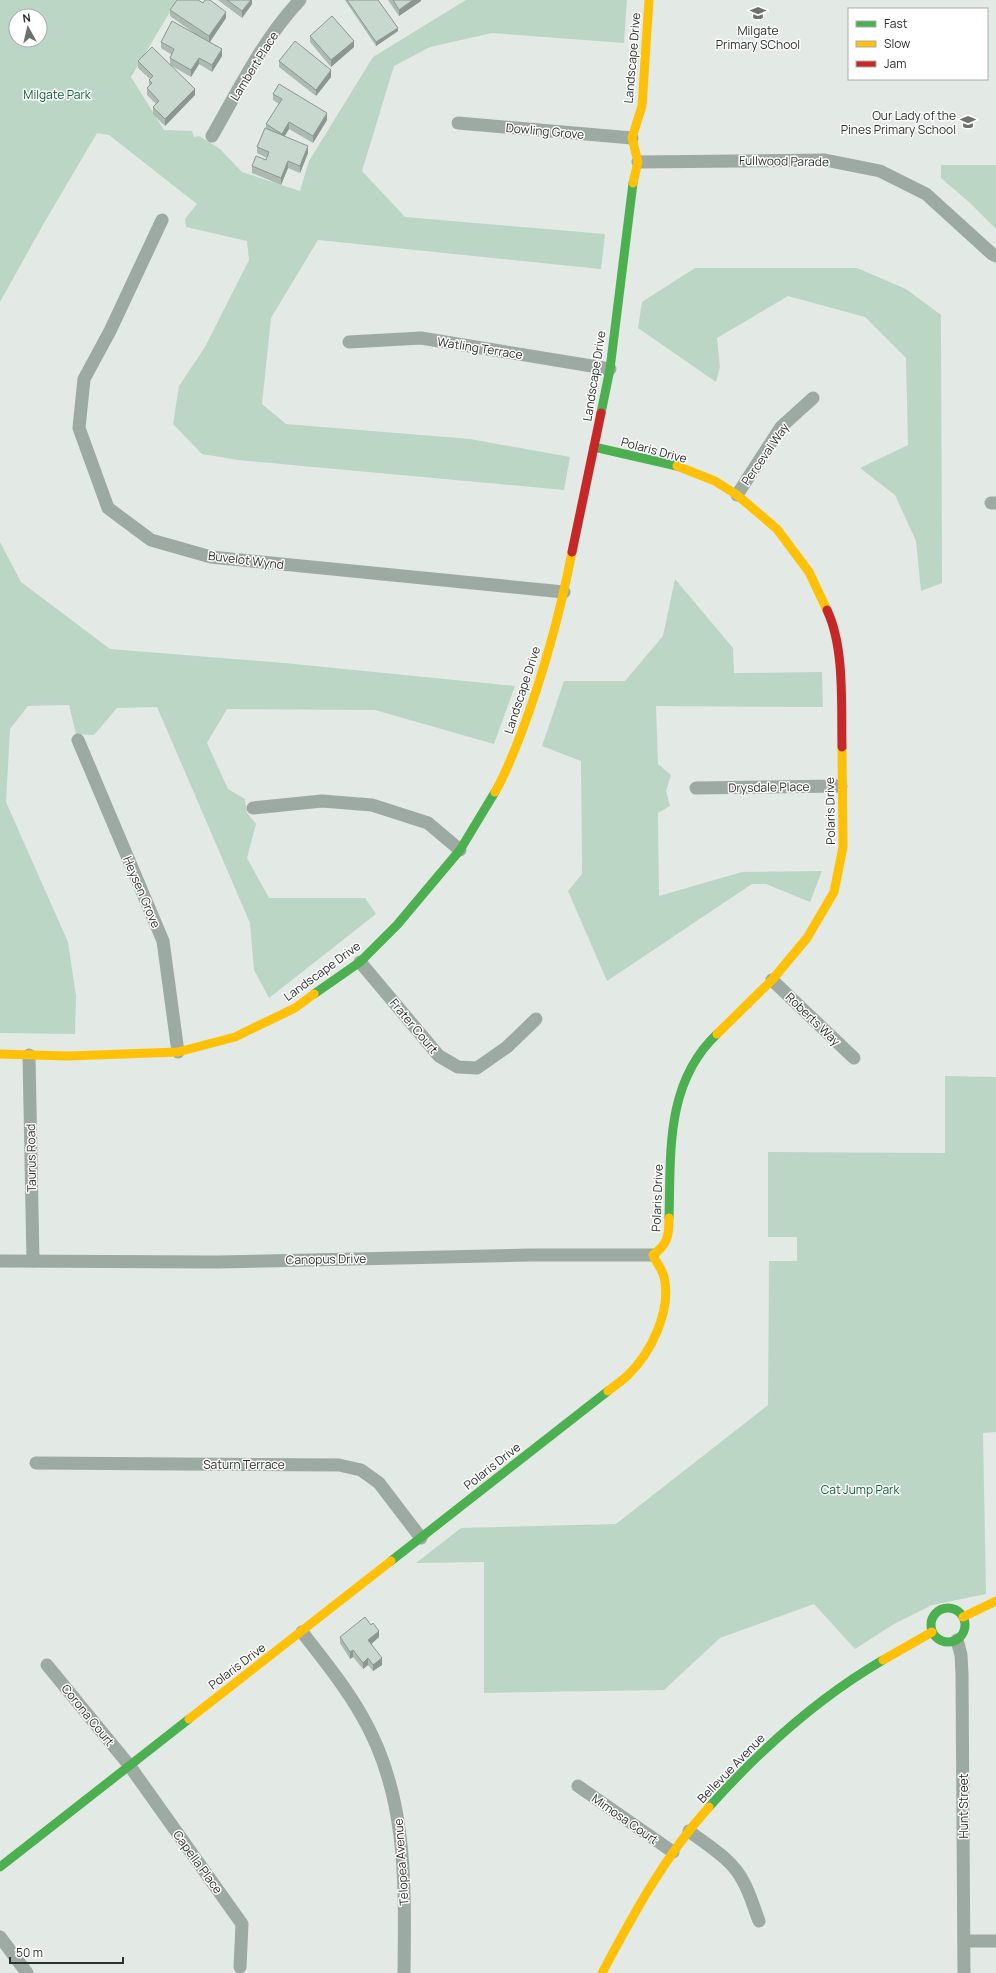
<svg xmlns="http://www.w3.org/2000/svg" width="996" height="1973" font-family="Manrope,sans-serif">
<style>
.green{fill:#bbd6c5;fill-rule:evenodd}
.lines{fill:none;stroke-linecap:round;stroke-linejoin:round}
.street{stroke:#9caaa1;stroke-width:13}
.fast{stroke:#4caf50;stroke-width:9}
.slow{stroke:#ffc107;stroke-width:9}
.jam{stroke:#c62828;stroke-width:9}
.wall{fill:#acbab1}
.shaded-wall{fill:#8c9790}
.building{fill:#c8d8ce;stroke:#8c9790}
.labels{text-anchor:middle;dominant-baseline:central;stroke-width:3;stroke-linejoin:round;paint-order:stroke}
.poi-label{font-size:12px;fill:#2c302d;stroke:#fff}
.street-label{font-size:12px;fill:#2c302d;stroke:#fff}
.park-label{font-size:12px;fill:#11613a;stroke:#fff}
</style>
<rect width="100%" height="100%" fill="#e3e9e5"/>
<g class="green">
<path d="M0 0H177L131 77 164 130 192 131 194 137 199 136 220 149 242 172 300 191 309 161 373 57 466 0H627L624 43 492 33 430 47 394 66 362 171 405 217 605 234 601 269 318 240 271 318 262 404 286 424 470 439 570 457 564 490 238 460 202 454 173 424 179 386 205 347 249 260 247 241 186 227 185 219 197 204 109 135 97 133 44 223 0 302ZM16 16H40V40H16Z"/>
<polygon points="941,165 996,165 996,229 969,202 941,178"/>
<polygon points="695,268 857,268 906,289 941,315 942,583 921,591 916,541 895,495 860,468 908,445 906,358 865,317 788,296 717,338 720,367 716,382 638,328 642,302"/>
<polygon points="0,542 21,582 110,649 284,663 515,686 494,744 375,710 227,709 207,743 228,789 245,799 247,813 256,824 247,858 269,898 365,898 376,914 269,998 254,970 250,923 157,707 117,708 94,735 76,734 69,705 28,706 10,729 6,802 68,942 76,996 75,1034 0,1033"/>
<polygon points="675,579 733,648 734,673 822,672 823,707 656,706 658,764 671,775 666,791 670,806 658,813 659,896 742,872 822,871 810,902 766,884 752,884 607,981 568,891 582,874 581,761 542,746 564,681 625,681 663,636"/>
<polygon points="945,1076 996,1077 996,1432 983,1433 986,1594 932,1605 894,1624 855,1649 814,1604 720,1638 664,1690 484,1693 484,1562 416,1563 461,1528 616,1524 768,1405 769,1261 797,1261 797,1237 768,1237 768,1152 945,1153"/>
</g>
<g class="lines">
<g class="street">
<polyline points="458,123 632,138"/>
<path d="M212 136C239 89 263 39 300 0"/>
<polyline points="638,162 825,160 880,171 926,194 992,254 996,256"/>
<polyline points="162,220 110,331 84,379 79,428 108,508 151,540 211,557 564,592"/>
<polyline points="349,342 421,338 610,369"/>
<polyline points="737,495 781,427 813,398"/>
<polyline points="991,503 996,503"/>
<polyline points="78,740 163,941 178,1052"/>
<polyline points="696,788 841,786"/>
<polyline points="253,808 322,801 372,805 428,823 460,850"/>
<polyline points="360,962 439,1056 458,1067 477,1068 507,1047 536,1019"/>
<polyline points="772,980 854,1058"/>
<polyline points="29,1055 33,1261"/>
<polyline points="0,1261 217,1262 531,1255 653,1255"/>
<polyline points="36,1463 339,1465 361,1470 379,1483 421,1538"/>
<path d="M302 1632C323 1659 345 1686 362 1716 408 1795 405 1885 404 1973"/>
<polyline points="957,1640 961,1655 962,1674 964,1973"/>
<polyline points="47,1665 129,1765 242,1924 240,1967"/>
<polyline points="578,1786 673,1852"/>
<path d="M689 1831C708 1846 732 1859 743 1881 750 1893 754 1908 759 1921"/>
<polyline points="0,1937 27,1973"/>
<polyline points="964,1941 996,1941"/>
</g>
<g class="fast">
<polyline points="601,413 610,369 633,183"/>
<polyline points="594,447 677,466"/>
<polyline points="314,994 360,962 397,925 460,850 495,792"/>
<path d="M669 1218C671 1153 665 1083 717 1034"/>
<polyline points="391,1561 608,1391"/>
<circle cx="948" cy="1625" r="17"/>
<path d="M709 1807C760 1750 816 1699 883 1660"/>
<polyline points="0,1867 189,1719"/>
</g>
<g class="slow">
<polyline points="633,183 638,162 632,138 642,106 649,0"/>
<polyline points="677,466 715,481 737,495 777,529 809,572 827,610"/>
<path d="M495 792C506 773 513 754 521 734 543 675 560 614 572 552"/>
<polyline points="717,1034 772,980 807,938 834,892 843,847 842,747"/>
<polyline points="0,1054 68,1056 178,1052 235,1037 295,1008 314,994"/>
<path d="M608 1391C614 1386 622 1381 628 1375 651 1353 672 1310 664 1277 662 1269 656 1262 653 1255 668 1244 669 1236 669 1218"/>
<polyline points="963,1617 996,1601"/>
<polyline points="883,1660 932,1632"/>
<polyline points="189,1719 391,1561"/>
<path d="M602 1973C633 1915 664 1857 709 1807"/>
</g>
<g class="jam">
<polyline points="572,552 601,413"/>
<path d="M827 610C845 648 841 706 842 747"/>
</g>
</g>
<g class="wall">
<polygon points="218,0 252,0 252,4 242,18"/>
<polygon points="345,0 378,0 398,31 376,46"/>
<polygon points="388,0 421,0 421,1 399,16"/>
<polygon points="170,10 226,18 210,42 222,56 212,72 199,64 191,77 170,65 195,95 165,126 153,114 153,107 156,104 147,95 147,88 149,86 149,80 150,79 138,68 138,61 170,65 170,58 172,55 161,48 161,42 201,38 170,16"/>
<polygon points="310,36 354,47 331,67 310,42"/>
<polygon points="279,61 331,77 316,96 279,67"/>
<polygon points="273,94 327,120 313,143 289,129 285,136 308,153 300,173 288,168 281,185 252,173 252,166 266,160 267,158 257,153 257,147 266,128 266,124 279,104 273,100"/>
<polygon points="340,1637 379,1637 371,1644 382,1665 373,1671 368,1665 363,1669 353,1657 350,1659 340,1643"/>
</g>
<g class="shaded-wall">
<polygon points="251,0 252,0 252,4 242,18 242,11"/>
<polygon points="413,0 421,0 421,1 399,16 399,10"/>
<polygon points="226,12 226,18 209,43 209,36"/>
<polygon points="398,28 398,31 376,46 376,42"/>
<polygon points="354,41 354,47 331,67 331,60"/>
<polygon points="222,49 222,56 212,72 212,65"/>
<polygon points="199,58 199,64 191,77 191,70"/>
<polygon points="331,70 331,77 316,96 316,90"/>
<polygon points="195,89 195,95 165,126 165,119"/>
<polygon points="327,113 327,120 313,143 313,136"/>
<polygon points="289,122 289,129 282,140 282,134"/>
<polygon points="308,146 308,153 300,173 300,166"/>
<polygon points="288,161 288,168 281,185 281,178"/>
<polygon points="379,1631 379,1637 368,1647 368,1640"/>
<polygon points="353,1650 353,1657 350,1659 350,1652"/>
<polygon points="368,1658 368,1665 363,1669 363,1663"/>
<polygon points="382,1658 382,1665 373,1671 373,1665"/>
</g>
<g class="building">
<polygon points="177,0 198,0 203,3 205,0 210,0 226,12 209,36 170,10"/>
<polygon points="227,0 251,0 242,11"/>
<polygon points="347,0 378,0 398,28 376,42"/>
<polygon points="393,0 413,0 399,10"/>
<polygon points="332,16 354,41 331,60 310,36"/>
<polygon points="172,21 222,49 212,65 199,58 191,70 170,58 174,49 161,42"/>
<polygon points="295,41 331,70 316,90 279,61"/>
<polygon points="152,47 195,89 165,119 153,107 159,101 147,88 152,83 149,80 153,76 138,61"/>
<polygon points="279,84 327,113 313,136 289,122 282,134 266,124 282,99 273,94"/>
<polygon points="265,128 308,146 300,166 288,161 281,178 252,166 256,156 266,160 269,152 257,147"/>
<polygon points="365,1617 371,1625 373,1623 379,1631 368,1640 382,1658 373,1665 368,1658 363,1663 353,1650 350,1652 340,1637"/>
</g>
<defs>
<symbol id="school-bare" viewBox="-9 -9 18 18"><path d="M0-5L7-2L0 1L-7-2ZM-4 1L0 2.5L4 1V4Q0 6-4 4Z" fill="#6c716d" stroke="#fff" stroke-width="2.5" paint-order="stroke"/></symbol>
</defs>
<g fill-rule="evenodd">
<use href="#school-bare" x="747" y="2" width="22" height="22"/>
<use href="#school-bare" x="957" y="111" width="22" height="22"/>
</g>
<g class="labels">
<g class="poi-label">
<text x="758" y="30">Milgate<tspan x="758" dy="14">Primary SChool</tspan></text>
<text x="956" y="115" text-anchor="end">Our Lady of the<tspan x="956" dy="14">Pines Primary School</tspan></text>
</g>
<g class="street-label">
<text transform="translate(632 58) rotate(-85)">Landscape Drive</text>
<text transform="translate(254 66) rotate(-58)">Lambert Place</text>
<text transform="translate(545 131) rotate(5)">Dowling Grove</text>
<text transform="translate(784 161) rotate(1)">Fullwood Parade</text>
<text transform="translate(480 348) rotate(9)">Watling Terrace</text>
<text transform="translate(594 376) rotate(-81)">Landscape Drive</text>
<text transform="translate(654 450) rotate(15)">Polaris Drive</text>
<text transform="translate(765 454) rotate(-55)">Perceval Way</text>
<text transform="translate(246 560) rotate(7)">Buvelot Wynd</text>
<text transform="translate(522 690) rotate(-72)">Landscape Drive</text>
<text transform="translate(769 787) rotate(-1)">Drysdale Place</text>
<text transform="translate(830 811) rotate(-91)">Polaris Drive</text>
<text transform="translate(142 892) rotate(67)">Heysen Grove</text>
<text transform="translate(322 971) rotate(-36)">Landscape Drive</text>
<text transform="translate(813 1019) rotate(44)">Roberts Way</text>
<text transform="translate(414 1026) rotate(50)">Frater Court</text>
<text transform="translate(31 1158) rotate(-91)">Taurus Road</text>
<text transform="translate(657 1198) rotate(-88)">Polaris Drive</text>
<text transform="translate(326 1259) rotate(-1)">Canopus Drive</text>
<text x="244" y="1464">Saturn Terrace</text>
<text transform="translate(492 1466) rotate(-38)">Polaris Drive</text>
<text transform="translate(237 1666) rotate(-37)">Polaris Drive</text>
<text transform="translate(88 1715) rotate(51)">Corona Court</text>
<text transform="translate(731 1768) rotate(-46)">Bellevue Avenue</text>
<text transform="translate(963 1806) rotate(-90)">Hunt Street</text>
<text transform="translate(625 1819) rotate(35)">Mimosa Court</text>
<text transform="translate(198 1862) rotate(54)">Capella Place</text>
<text transform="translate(401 1862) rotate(-94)">Telopea Avenue</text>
</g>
<g class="park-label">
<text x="57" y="94">Milgate Park</text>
<text x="860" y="1489">Cat Jump Park</text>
</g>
</g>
<rect x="848" y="8" width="140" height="72" fill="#ffffff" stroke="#abacab"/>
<rect x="856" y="21" width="20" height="6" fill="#4caf50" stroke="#abacab"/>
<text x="884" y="28" font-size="12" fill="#2c302d">Fast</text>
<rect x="856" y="41" width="20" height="6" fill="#ffc107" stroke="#abacab"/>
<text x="884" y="48" font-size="12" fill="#2c302d">Slow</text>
<rect x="856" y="61" width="20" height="6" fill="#c62828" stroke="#abacab"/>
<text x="884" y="68" font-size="12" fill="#2c302d">Jam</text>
<g transform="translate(28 28) rotate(352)"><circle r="19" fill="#ffffff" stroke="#abacab"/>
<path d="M0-3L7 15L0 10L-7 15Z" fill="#6c716d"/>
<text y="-6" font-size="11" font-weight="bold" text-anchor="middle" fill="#2c302d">N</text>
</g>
<path d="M10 1957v6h113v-6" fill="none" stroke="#2c302d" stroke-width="2"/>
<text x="16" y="1957" font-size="12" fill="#2c302d" stroke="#ffffff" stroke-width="3" paint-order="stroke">50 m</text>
</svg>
